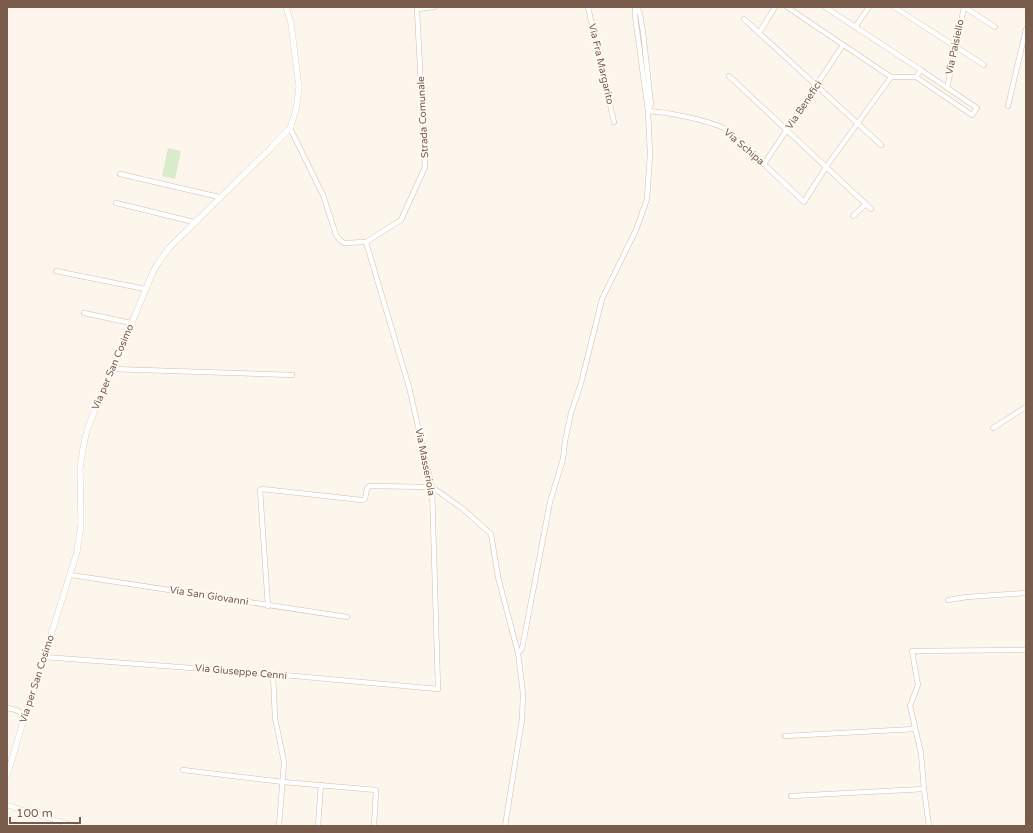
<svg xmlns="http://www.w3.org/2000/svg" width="1033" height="833" font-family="'Varela Round',sans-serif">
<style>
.green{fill:#d8ecc9}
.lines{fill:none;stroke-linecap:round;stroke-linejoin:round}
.minor-casing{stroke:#d1beb0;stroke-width:5.5}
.tertiary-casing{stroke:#d1beb0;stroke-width:6}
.minor{stroke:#fff;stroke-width:4.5}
.tertiary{stroke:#fff;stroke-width:5.5}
.labels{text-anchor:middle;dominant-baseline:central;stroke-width:4;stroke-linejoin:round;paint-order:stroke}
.street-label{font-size:10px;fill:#7a5c4d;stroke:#fffaf3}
</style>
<rect width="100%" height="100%" fill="#fdf6ec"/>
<polygon class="green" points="168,148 181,151 175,179 162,176"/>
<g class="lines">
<defs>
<g id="minor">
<polyline points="588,7 614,122"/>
<polyline points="635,7 635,16 648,111 651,104 643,32 640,14 637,7"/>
<polyline points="787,7 891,77 916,77 972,115 977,108 921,70 916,77"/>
<polyline points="825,7 921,70"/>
<polyline points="894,7 984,65"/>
<polyline points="964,7 995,27"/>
<polyline points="744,19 881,145"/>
<polyline points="855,27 869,7"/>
<polyline points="759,33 775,7"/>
<polyline points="729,76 871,209"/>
<polyline points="947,88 956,47 964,7"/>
<polyline points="1008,106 1026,29"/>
<polyline points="290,128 323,195 336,235 340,240 344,243 366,242 401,220 425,167 417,9 434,7"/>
<polyline points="764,164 843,45"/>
<polyline points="120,174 219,197"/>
<polyline points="116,203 194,222"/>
<polyline points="853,216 866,204"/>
<polyline points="56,271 145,289"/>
<polyline points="84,313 131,323"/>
<polyline points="112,369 292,375"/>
<polyline points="993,428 1026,407"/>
<polyline points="71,575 347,617"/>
<polyline points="948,600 967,597 1026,593"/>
<polyline points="268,606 260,490 262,489 362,500 365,499 367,488 370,486 432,487 463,509 491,534 498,577 518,653 523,694 522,719 505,826"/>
<path d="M518 653 522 649 550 502 563 459 565 441 571 413 581 383 602 299 636 230 647 199 650 154 648 111C668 112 706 120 724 128L764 164 804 202 826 167 891 77"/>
<polyline points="44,657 273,674 438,689 432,487 409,387 366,242"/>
<polyline points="273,674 275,718 284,762 279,826"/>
<polyline points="7,708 16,710 25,715"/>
<polyline points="785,736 915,729"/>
<polyline points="183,770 283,782 376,790 374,826"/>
<polyline points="791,796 924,789"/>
<polyline points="7,805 74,826"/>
<polyline points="318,826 321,785"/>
<polyline points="929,826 924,789 921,753 910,706 918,685 912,651 1026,650"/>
</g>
<polyline id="tertiary" points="7,776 25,715 33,692 77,552 81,524 80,468 83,448 87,430 104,387 126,337 152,274 158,263 169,248 270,149 290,128 296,110 299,87 291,23 286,7"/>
</defs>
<use href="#minor" class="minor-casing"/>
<use href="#tertiary" class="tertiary-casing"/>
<use href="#minor" class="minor"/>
<use href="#tertiary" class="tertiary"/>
</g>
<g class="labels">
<g class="street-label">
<text transform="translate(955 47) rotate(-78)">Via Paisiello</text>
<text transform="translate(601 64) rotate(77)">Via Fra Margarito</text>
<text transform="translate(804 105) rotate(-56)">Via Benefici</text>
<text transform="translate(423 117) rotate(-93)">Strada Comunale</text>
<text transform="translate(744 147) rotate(41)">Via Schipa</text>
<text transform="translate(113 367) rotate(-67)">Via per San Cosimo</text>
<text transform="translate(425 462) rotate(79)">Via Masseriola</text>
<text transform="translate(209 596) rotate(9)">Via San Giovanni</text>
<text transform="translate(241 672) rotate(5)">Via Giuseppe Cenni</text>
<text transform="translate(37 679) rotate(-72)">Via per San Cosimo</text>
</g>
</g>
<rect width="1033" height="833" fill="none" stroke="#7a5c4d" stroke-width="16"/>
<path d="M10 817v6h70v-6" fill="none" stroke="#7a5c4d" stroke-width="2"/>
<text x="16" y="817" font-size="12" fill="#7a5c4d" stroke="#fffaf3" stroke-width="3" paint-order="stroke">100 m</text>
</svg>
